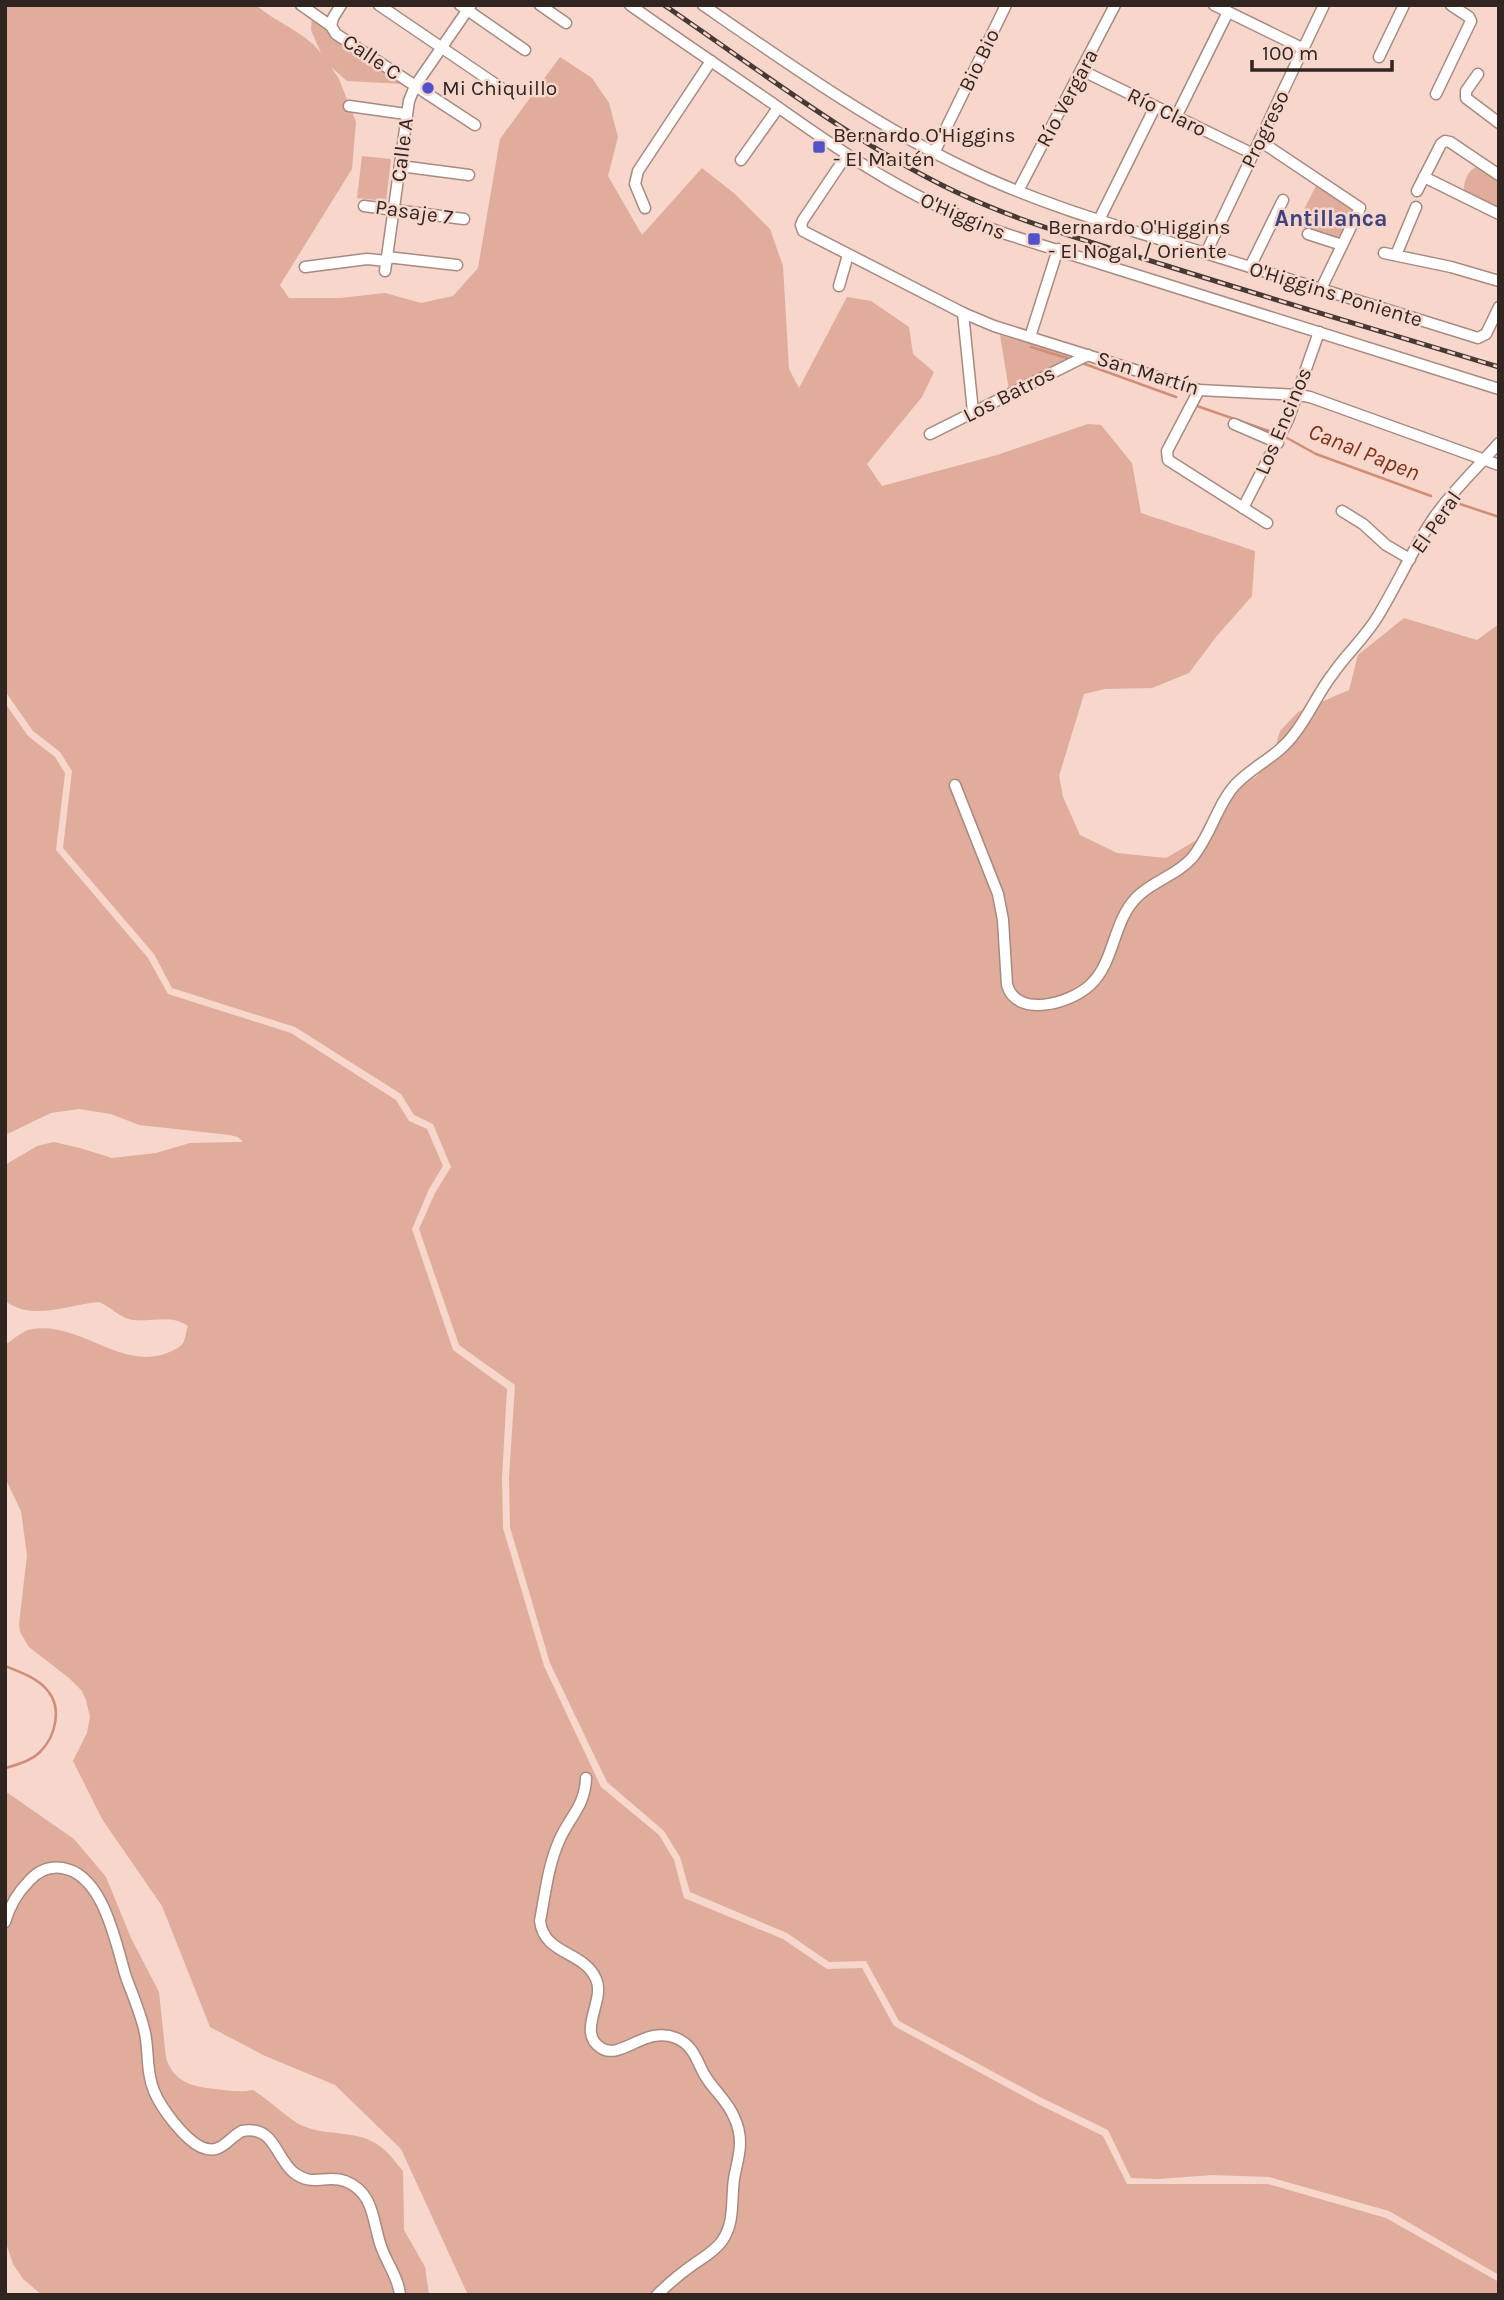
<svg xmlns="http://www.w3.org/2000/svg" width="1504" height="2300" font-family="Karla,sans-serif">
<style>
.green{fill:#e0ac9b}
.lines{fill:none;stroke-linecap:round;stroke-linejoin:round}
.stream{stroke:#d08e78;stroke-width:2.5}
.minor-casing{stroke:#a88a80;stroke-width:13}
.minor{stroke:#fff;stroke-width:10}
.rail-casing{stroke:#473934;stroke-width:5}
.rail{stroke:#f7d6cb;stroke-width:2.5;stroke-dasharray:8;stroke-linecap:butt}
.poi-dot{fill:#5152c9;stroke:#f7d6cb;stroke-width:2.5}
.labels{text-anchor:middle;dominant-baseline:central;stroke-width:5;stroke-linejoin:round;paint-order:stroke}
.street-label{font-size:21px;fill:#312521;stroke:#f7d6cb}
.poi-label{font-size:21px;fill:#312521;stroke:#f7d6cb;text-anchor:start}
.neighbourhood-label{font-size:23px;font-weight:bold;fill:#3e437f;stroke:#f7d6cb}
.water-label{font-size:23px;font-style:italic;fill:#813116;stroke:#f7d6cb}
</style>
<rect width="100%" height="100%" fill="#f7d6cb"/>
<g class="green">
<path d="M5 5H256C276 23 304 31 321 53L311 30 312 16 324 23 329 33 404 84 347 81 331 67 339 79 356 122 352 169 280 285 289 298H340L385 293 421 303 453 296 478 268 500 139 560 57 592 78 609 103 618 137 608 176 642 235 702 168 735 194 770 229 783 266 789 369 799 388 847 297 871 301 909 327 913 354 934 372 922 397 867 464 882 486 997 455 1088 424 1101 425 1132 463 1141 513 1255 551 1252 596 1216 637 1189 673 1152 688 1105 689 1084 694 1059 776 1063 797 1080 835 1117 853 1166 858 1207 834 1225 793 1256 777 1272 759 1280 731 1298 712 1349 690 1358 655 1404 618 1477 640 1499 624V2275L1389 2211 1269 2177 1212 2175 1159 2179 1131 2178 1108 2130 1040 2097 899 2021 866 1961 829 1962 787 1933 690 1892 680 1857 664 1831 607 1782 550 1663 510 1527 509 1478 515 1385 459 1345 419 1229 435 1193 451 1167 433 1124 414 1115 401 1094 295 1027 172 988 154 954 63 848 72 771 60 752 33 731 5 691Z"/>
<polygon points="362,156 391,159 386,201 357,198"/>
<path d="M1477 167 1499 181V211L1464 193C1463 184 1467 170 1477 167Z"/>
<polygon points="1317,184 1355,209 1344,237 1337,240 1296,225"/>
<polygon points="1000,335 1074,356 1073,359 1009,390"/>
<path d="M5 703 28 736 55 757 65 773 56 850 148 958 168 994 291 1033 396 1100 409 1121 427 1129 443 1166 429 1189 412 1229 453 1350 507 1389 502 1478 503 1528 544 1666 601 1787 659 1835 674 1860 684 1898 783 1939 827 1969 862 1968 894 2026 1036 2103 1103 2136 1127 2184H1268L1386 2218 1499 2282V2295H468L401 2149 335 2085 263 2055 210 2027 162 1906 102 1819 73 1761 87 1733 90 1717 86 1700 82 1691 69 1678 29 1647 20 1632 19 1624 27 1555 21 1511 5 1478V1345C14 1339 23 1330 33 1329 83 1322 123 1374 172 1351 176 1349 182 1346 184 1341 186 1336 186 1330 188 1326 172 1314 152 1322 133 1320 119 1318 112 1307 99 1302 69 1304 34 1322 5 1301V1165L37 1146 54 1142 80 1148 112 1158 156 1153 190 1143 243 1142 238 1137 230 1135 139 1125 111 1114 79 1109 51 1113 5 1135Z"/>
<path d="M5 1791 74 1839 106 1877 131 1938 159 1992 166 2058C173 2081 192 2087 214 2089 228 2090 239 2093 253 2090 269 2100 282 2113 297 2123 323 2138 358 2128 381 2147 389 2153 396 2163 403 2171L404 2230 425 2267 429 2295H42L23 2279 13 2264 5 2240Z"/>
</g>
<g class="lines">
<g class="stream">
<polyline points="1031,347 1067,358"/>
<polyline points="1082,363 1176,397"/>
<polyline points="1197,406 1272,432"/>
<polyline points="1287,438 1316,454 1431,496"/>
<polyline points="1457,503 1499,517"/>
<path d="M5 1666C20 1672 38 1678 48 1691 62 1708 56 1736 40 1752 31 1761 17 1765 5 1768"/>
</g>
<defs>
<g id="minor">
<polyline points="301,5 331,26 336,34 475,125"/>
<polyline points="379,5 501,88"/>
<polyline points="460,5 525,50"/>
<polyline points="540,5 566,23"/>
<path d="M630 5C678 39 727 72 775 105 848 157 920 205 1006 234L1499 389"/>
<path d="M703 5C784 61 876 126 965 168 1041 205 1124 228 1205 253 1296 281 1387 310 1478 338L1486 334 1499 307"/>
<polyline points="1214,5 1304,49"/>
<polyline points="331,26 333,18 341,5"/>
<polyline points="1379,57 1404,5"/>
<polyline points="1081,70 1253,154"/>
<polyline points="1478,74 1466,91 1466,98 1499,123"/>
<polyline points="1436,94 1471,21 1469,17 1451,5"/>
<polyline points="349,106 406,114"/>
<polyline points="1176,117 1228,12"/>
<polyline points="1260,141 1360,208 1321,289"/>
<polyline points="934,153 1006,5"/>
<polyline points="846,156 803,220 801,225 803,231 963,313 994,326 1199,390 1298,395 1310,397 1499,465"/>
<polyline points="741,160 778,108"/>
<polyline points="400,166 469,175"/>
<polyline points="1424,177 1499,214"/>
<polyline points="1018,191 1115,5"/>
<polyline points="1417,191 1441,144 1445,141 1450,142 1499,175"/>
<polyline points="364,206 464,219"/>
<polyline points="645,208 635,184 638,171 711,61"/>
<polyline points="1099,220 1155,107"/>
<polyline points="1308,234 1342,245"/>
<polyline points="1206,253 1324,5"/>
<polyline points="1384,253 1451,267 1499,281"/>
<polyline points="1396,255 1416,207"/>
<polyline points="387,257 457,265"/>
<polyline points="305,267 367,259 387,261"/>
<polyline points="1250,267 1283,200"/>
<polyline points="385,271 409,101 415,86 471,5"/>
<polyline points="839,286 848,255"/>
<polyline points="963,313 973,412"/>
<polyline points="1030,337 1058,249"/>
<polyline points="1199,390 1167,451 1168,460 1267,523"/>
<polyline points="1234,424 1278,443"/>
<polyline points="930,434 1088,355"/>
<polyline points="1243,508 1288,420 1319,332"/>
<polyline points="1342,511 1363,524 1386,545 1410,559"/>
<path d="M955 785 998 894 1003 920 1007 985C1017 1019 1070 1003 1089 986 1115 963 1112 923 1136 898 1152 881 1176 876 1192 858 1211 835 1217 805 1235 785 1254 765 1279 756 1295 733 1309 715 1318 693 1332 675 1346 654 1365 638 1378 616 1397 585 1412 550 1433 519 1451 492 1477 468 1499 443"/>
<path d="M586 1778C585 1807 569 1817 559 1841 548 1866 545 1895 540 1921 544 1955 584 1951 596 1979 606 2000 576 2032 601 2048 621 2061 645 2025 676 2038 693 2045 696 2059 704 2074 713 2090 727 2100 734 2117 738 2125 740 2134 740 2143 740 2155 736 2167 734 2179 731 2200 735 2223 722 2241 715 2251 704 2257 694 2264 681 2273 668 2284 657 2295"/>
<path d="M5 1922C10 1905 17 1893 29 1881 38 1871 48 1866 62 1868 104 1874 116 1945 126 1977 133 1996 141 2014 145 2033 149 2052 146 2072 154 2091 161 2108 184 2139 201 2147 221 2156 228 2138 242 2131 274 2125 275 2156 293 2172 313 2188 325 2174 345 2181 376 2193 372 2224 382 2249 388 2265 398 2277 400 2295"/>
</g>
</defs>
<use href="#minor" class="minor-casing"/>
<use href="#minor" class="minor"/>
<defs>
<path id="rail" d="M664 5C759 70 851 141 954 191 1021 223 1094 243 1164 265 1275 300 1387 333 1499 367"/>
</defs>
<use href="#rail" class="rail-casing"/>
<use href="#rail" class="rail"/>
</g>
<g class="poi-dot">
<circle cx="428" cy="88" r="7"/>
<rect x="812" y="140" width="14" height="14" rx="3.5"/>
<rect x="1027" y="232" width="14" height="14" rx="3.5"/>
</g>
<g class="labels">
<g class="street-label">
<text transform="translate(372 57) rotate(34)">Calle C</text>
<text transform="translate(979 60) rotate(-64)">Bio Bio</text>
<text transform="translate(1067 98) rotate(-62)">Río Vergara</text>
<text transform="translate(1167 112) rotate(26)">Río Claro</text>
<text transform="translate(1265 129) rotate(-64)">Progreso</text>
<text transform="translate(402 150) rotate(-83)">Calle A</text>
<text transform="translate(414 212) rotate(8)">Pasaje 7</text>
<text transform="translate(963 216) rotate(23)">O'Higgins</text>
<text transform="translate(1336 294) rotate(17)">O'Higgins Poniente</text>
<text transform="translate(1148 373) rotate(17)">San Martín</text>
<text transform="translate(1009 394) rotate(-27)">Los Batros</text>
<text transform="translate(1283 421) rotate(-67)">Los Encinos</text>
<text transform="translate(1436 522) rotate(-55)">El Peral</text>
</g>
<g class="poi-label">
<text x="442" y="88">Mi Chiquillo</text>
<text x="833" y="135">Bernardo O'Higgins<tspan x="833" dy="24">- El Maitén</tspan></text>
<text x="1048" y="227">Bernardo O'Higgins<tspan x="1048" dy="24">- El Nogal / Oriente</tspan></text>
</g>
<g class="neighbourhood-label">
<text x="1331" y="218">Antillanca</text>
</g>
<g class="water-label">
<text transform="translate(1364 452) rotate(22)">Canal Papen</text>
</g>
</g>
<rect width="1504" height="2300" fill="none" stroke="#312521" stroke-width="14"/>
<path d="M1252 60v10h140v-10" fill="none" stroke="#312521" stroke-width="3.5"/>
<text x="1262" y="60" font-size="21" fill="#312521" stroke="#f7d6cb" stroke-width="5" paint-order="stroke">100 m</text>
</svg>
